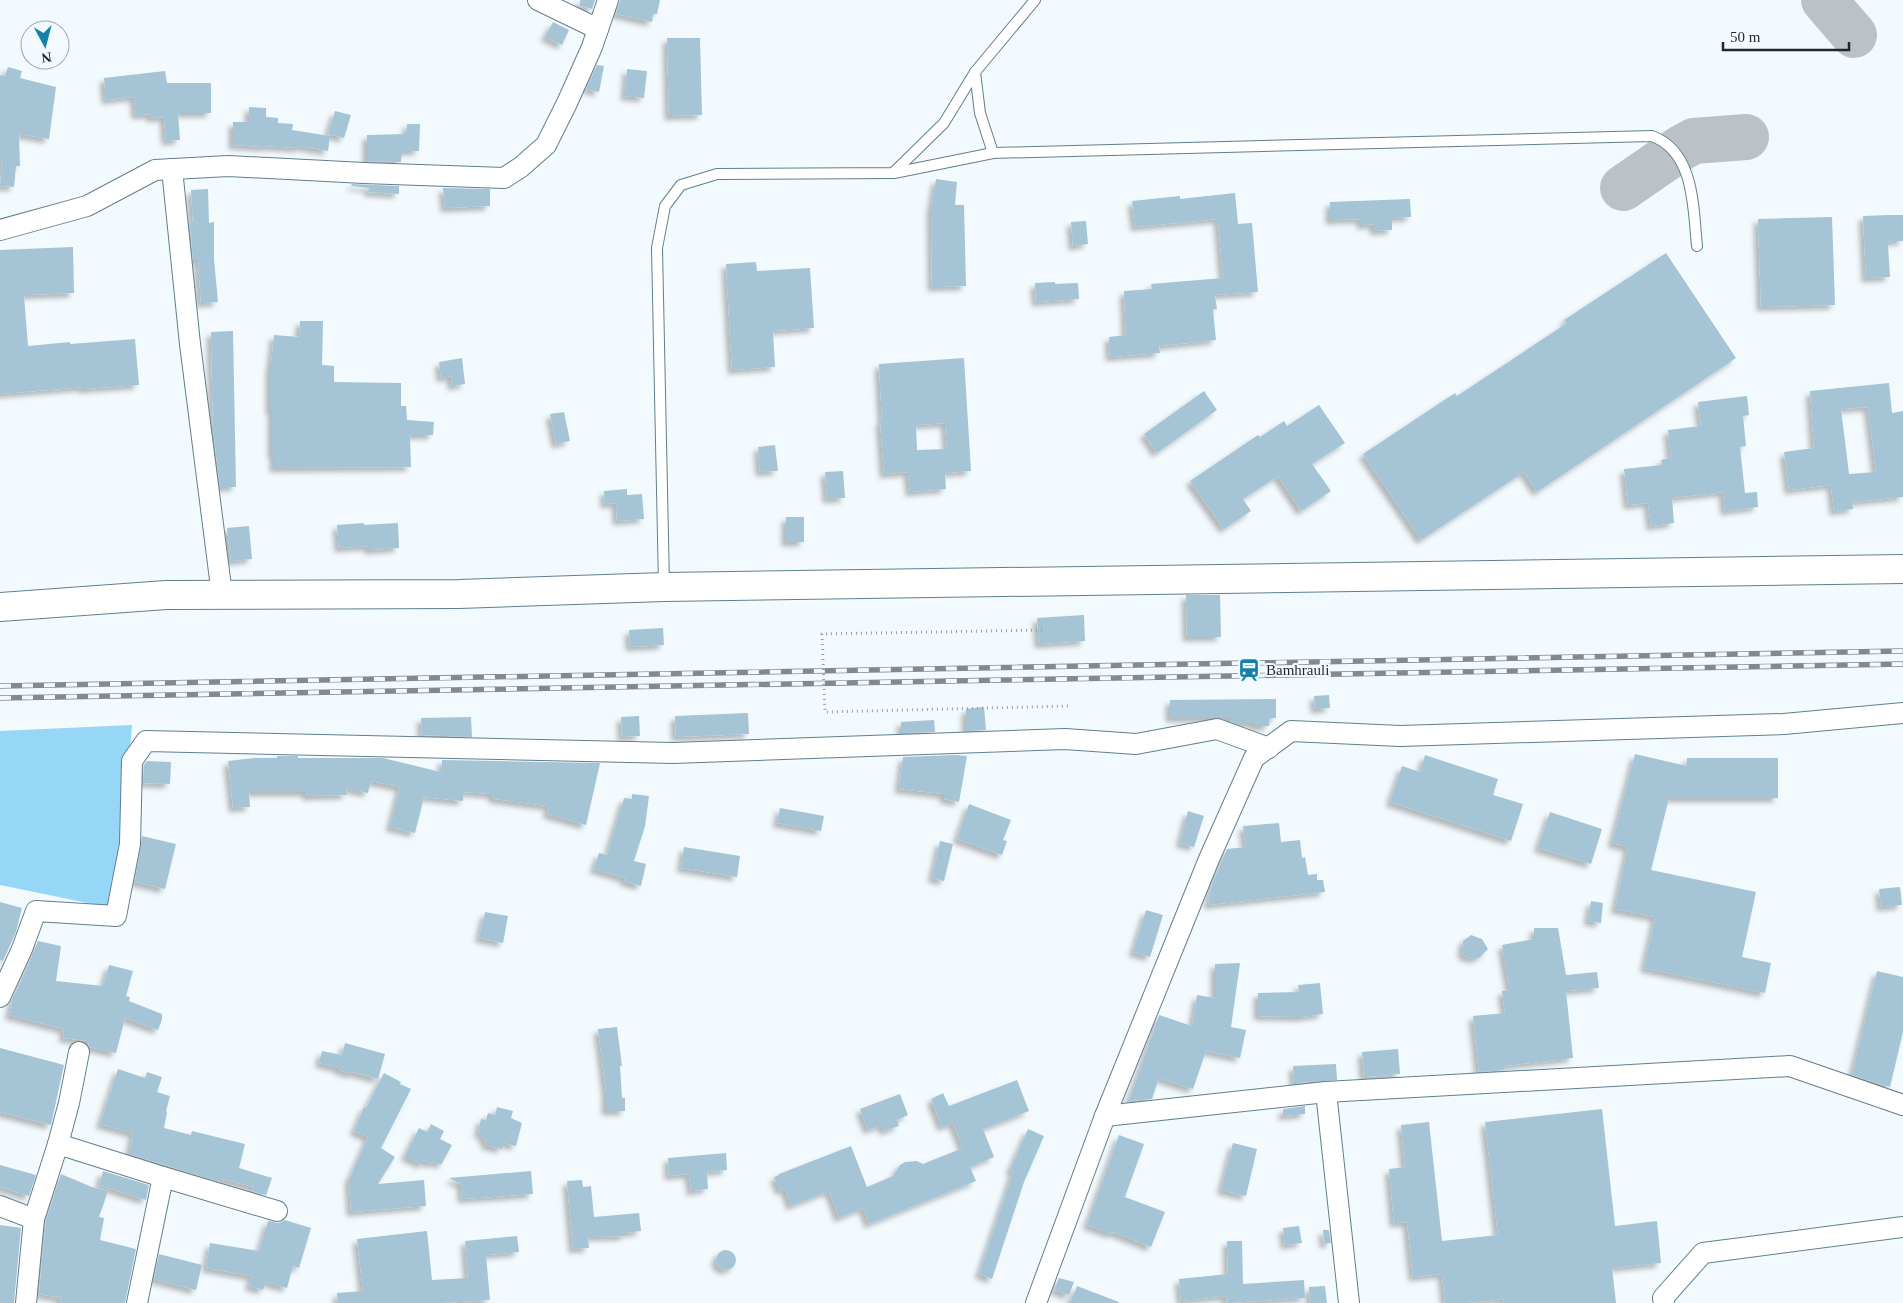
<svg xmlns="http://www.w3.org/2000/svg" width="1903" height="1303" font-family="Georgia,serif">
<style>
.green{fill:#96d6f6}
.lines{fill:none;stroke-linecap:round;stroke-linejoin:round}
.taxiway{stroke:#bac2c7;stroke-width:46}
.building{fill:#a5c5d6;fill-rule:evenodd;filter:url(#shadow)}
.service-casing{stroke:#607f8e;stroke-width:12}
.minor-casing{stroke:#607f8e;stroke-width:22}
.secondary-casing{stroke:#607f8e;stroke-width:30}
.service{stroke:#fff;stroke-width:10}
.minor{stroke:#fff;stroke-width:20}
.secondary{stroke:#fff;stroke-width:28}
.rail-casing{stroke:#808a90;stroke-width:5.5}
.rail{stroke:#f3fafe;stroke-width:4;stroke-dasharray:11;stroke-linecap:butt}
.path-bridge{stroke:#96a0a5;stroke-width:3;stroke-dasharray:1 4;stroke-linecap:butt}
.labels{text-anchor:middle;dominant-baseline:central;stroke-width:4;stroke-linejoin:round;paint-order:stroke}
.poi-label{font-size:15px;fill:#1b282f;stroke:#f3fafe;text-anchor:start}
</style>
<defs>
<filter id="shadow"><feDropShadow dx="-4.5" dy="4.5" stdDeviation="2.5" flood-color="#0004"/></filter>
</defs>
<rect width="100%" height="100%" fill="#f3fafe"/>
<polygon class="green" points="132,725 117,909 0,885 0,731"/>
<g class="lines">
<g class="taxiway">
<polyline points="1824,0 1854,35"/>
<polyline points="1623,188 1681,148 1694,141 1746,137"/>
</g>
</g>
<g class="building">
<polygon points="580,0 595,0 592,9 580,6"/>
<polygon points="620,0 660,0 657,14 653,14 652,22 616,14"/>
<polygon points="553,22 569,30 562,45 545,37"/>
<polygon points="667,38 700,38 702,115 669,116"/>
<polygon points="597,65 604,66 599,92 586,89"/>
<polygon points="8,67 22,71 20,78 56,87 49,139 19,134 20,166 16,166 14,187 0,186 2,163 0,163 0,75 5,76"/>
<polygon points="627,69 647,71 644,98 625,96"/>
<polygon points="165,71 167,83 211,83 211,113 178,113 180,140 166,141 164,117 151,118 150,114 136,115 134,97 106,100 104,78"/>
<polygon points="249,107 266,108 266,117 278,118 278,123 293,124 292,130 330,136 328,151 300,146 300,148 265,146 265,147 233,145 233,122 249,122"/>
<polygon points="335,111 351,115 344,138 328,134"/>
<polygon points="407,124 420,124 419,151 402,151 401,162 367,161 367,135 406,134"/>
<polygon points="936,179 957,182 955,205 964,205 966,286 932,287 931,206 932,205"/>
<polygon points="352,184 399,186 399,194 368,192 369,188 351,186"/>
<polygon points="443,188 490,189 490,206 445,208"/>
<polygon points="208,189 209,223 214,222 214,259 218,302 201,303 198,260 193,260 191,236 190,223 193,223 191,190"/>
<polygon points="1235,193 1238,224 1252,223 1258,292 1215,295 1217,309 1213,310 1216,340 1159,346 1160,353 1110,357 1109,337 1126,335 1124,291 1152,289 1151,284 1223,278 1218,219 1135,227 1132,201 1180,196 1180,199"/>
<polygon points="1410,199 1411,217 1392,218 1392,230 1374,231 1374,224 1361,225 1361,219 1330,220 1330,202"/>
<polygon points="1888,215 1903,215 1903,241 1889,241 1890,245 1888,245 1890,277 1866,278 1863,216"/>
<polygon points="1832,217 1835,305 1761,307 1758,219"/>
<polygon points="1086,221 1088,244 1073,246 1071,222"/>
<polygon points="73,247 74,293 24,295 28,346 70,342 70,344 135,339 139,385 83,389 83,387 0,394 0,250"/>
<polygon points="1666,253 1736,358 1537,492 1524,472 1421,540 1363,454 1455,393 1457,396 1567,323 1564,320"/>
<polygon points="756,262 757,271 810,268 814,328 773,331 775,367 732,370 726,264"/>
<polygon points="1055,282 1055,284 1078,283 1079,299 1036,302 1035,283"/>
<polygon points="300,321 323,321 322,365 334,366 334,382 401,383 401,406 406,406 407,420 434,422 433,435 410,435 411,467 274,468 274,454 272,454 272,410 270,410 270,365 271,365 274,335 299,337"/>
<polygon points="233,331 236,487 220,487 213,428 211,332"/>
<polygon points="462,358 465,384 452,386 451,376 441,378 439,362"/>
<path d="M964 358 971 471 945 473 946 489 910 492 908 472 884 474 880 421H882L879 364ZM945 423 947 449 917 450 916 425Z"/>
<path d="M1889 383 1892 413 1903 411V497L1852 502 1853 509 1834 511 1831 485 1789 490 1784 452 1814 448 1810 391ZM1868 407 1876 472 1849 474 1841 409Z"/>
<polygon points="1204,391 1217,410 1157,453 1144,434"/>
<polygon points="1747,396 1749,415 1743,416 1746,446 1740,447 1745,493 1757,492 1758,507 1725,511 1723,492 1672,498 1674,523 1651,526 1648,503 1628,505 1624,469 1662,465 1661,460 1671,458 1668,430 1701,426 1698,402"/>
<polygon points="1319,405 1345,443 1312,464 1331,491 1301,511 1278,476 1243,499 1251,511 1224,529 1190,481 1258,435 1260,437 1284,421 1287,426"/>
<polygon points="564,412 570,441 556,444 550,414"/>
<polygon points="775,445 778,471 760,472 758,447"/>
<polygon points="843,471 845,498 827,499 825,472"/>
<polygon points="627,489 627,495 642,494 644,519 617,521 616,503 605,504 604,491"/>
<rect x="786" y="517" width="18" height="25"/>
<polygon points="364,523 364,525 398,523 399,548 369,550 369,546 339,548 337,525"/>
<polygon points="249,526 252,559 231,561 227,528"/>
<polygon points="1186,595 1220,595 1221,637 1187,637"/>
<polygon points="1084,615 1085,641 1039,644 1037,618"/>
<polygon points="663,628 664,645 630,647 629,630"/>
<polygon points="1329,695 1330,708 1315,709 1314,696"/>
<polygon points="1276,699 1276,718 1269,718 1269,726 1254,726 1254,723 1236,723 1230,721 1230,718 1170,718 1170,700"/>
<polygon points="984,707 986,730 966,731 966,709"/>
<polygon points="748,713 749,734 676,737 675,716"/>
<polygon points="639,716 640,736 622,737 621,717"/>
<polygon points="471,717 472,737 422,735 421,718"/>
<polygon points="934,720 935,732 901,733 901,722"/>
<polygon points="1635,754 1687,766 1687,758 1778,758 1778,798 1669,798 1651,870 1756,892 1742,957 1771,963 1765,993 1644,968 1655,917 1615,909 1628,847 1612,843"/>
<polygon points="956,755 967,756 959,802 944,799 944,794 899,789 903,757"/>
<polygon points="1425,755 1498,779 1493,795 1523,804 1511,841 1390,802 1402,766 1420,772"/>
<polygon points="277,756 298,756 298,758 383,758 441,772 442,760 600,763 586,825 547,814 549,806 494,799 492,794 464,792 463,801 424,797 415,833 390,827 400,787 371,781 368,793 346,788 347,795 307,796 306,792 249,792 250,807 233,808 228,761 254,758 277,758"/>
<polygon points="147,761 171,762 170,784 143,783 144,765"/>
<polygon points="632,794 649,796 645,826 634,861 646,864 641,886 624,881 625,878 594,869 599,853 607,855 624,798 632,799"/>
<polygon points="969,804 1011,820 1003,840 1007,841 1002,855 957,839"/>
<polygon points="780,808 824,816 821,831 777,823"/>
<polygon points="1188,811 1204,816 1194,847 1180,843"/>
<polygon points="1550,812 1602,829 1591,864 1538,848"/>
<polygon points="1279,823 1281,842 1300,840 1302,858 1305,857 1308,875 1317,874 1317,880 1323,880 1325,892 1208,905 1212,884 1227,849 1246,847 1243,826"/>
<polygon points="142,836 176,844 165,889 135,882"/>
<polygon points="940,841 953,844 944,881 932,878"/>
<polygon points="684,847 740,856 737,877 681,868"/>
<polygon points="1900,887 1902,905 1881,907 1879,889"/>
<polygon points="1591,901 1603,903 1601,923 1588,921"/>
<polygon points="0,902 22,908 16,932 3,961 0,960"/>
<polygon points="1146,910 1163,915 1150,957 1133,952"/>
<polygon points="485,912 508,916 503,943 479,938"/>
<polygon points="1534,928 1558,928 1566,975 1597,972 1599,988 1566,991 1573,1058 1504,1066 1505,1070 1479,1072 1473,1016 1505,1013 1502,991 1510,990 1502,945 1534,939"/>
<polygon points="1471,935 1482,939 1488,949 1480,957 1474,959 1464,956 1462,951 1463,941"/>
<polygon points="38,941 61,946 56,981 103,986 109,965 133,971 126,996 130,997 129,1001 162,1014 162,1019 158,1030 125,1018 116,1053 89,1047 88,1041 63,1038 64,1029 9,1015 14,994 16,993"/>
<polygon points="1240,963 1231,1027 1246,1030 1240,1058 1206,1051 1193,1089 1159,1078 1152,1099 1129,1101 1159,1015 1192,1026 1197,995 1215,998 1215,964"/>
<polygon points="1877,971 1903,977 1903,1032 1890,1087 1852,1075"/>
<polygon points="1320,983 1323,1014 1301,1017 1258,1016 1258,993 1299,992 1298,985"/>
<polygon points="617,1027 622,1066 620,1066 622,1098 625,1098 625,1111 606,1111 606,1091 598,1029"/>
<polygon points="345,1043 385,1054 378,1079 352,1072 352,1074 339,1070 339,1068 319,1063 322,1051 342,1055"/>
<polygon points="0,1048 64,1065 51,1125 0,1112"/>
<polygon points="1398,1049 1400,1074 1364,1077 1362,1052"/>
<polygon points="1336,1064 1337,1080 1294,1083 1293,1066"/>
<polygon points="118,1069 145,1078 147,1072 162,1077 157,1092 170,1096 166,1111 167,1112 164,1128 191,1135 192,1131 245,1144 239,1168 272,1178 266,1195 252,1191 254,1187 222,1179 222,1182 210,1179 129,1154 133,1133 100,1124"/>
<polygon points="384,1073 401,1082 400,1084 411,1089 381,1148 395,1157 378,1184 424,1180 426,1206 351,1212 349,1180 368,1137 354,1131 364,1107 366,1108"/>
<polygon points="1017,1080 1029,1111 983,1129 994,1157 970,1167 976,1181 869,1224 863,1208 839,1218 829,1191 791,1206 785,1189 780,1191 774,1177 779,1175 779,1174 851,1146 867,1187 893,1176 900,1165 905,1162 917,1161 923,1164 963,1148 953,1123 942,1127 931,1099 943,1093 949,1106"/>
<polygon points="900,1094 908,1115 897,1120 899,1126 884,1131 882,1125 868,1130 860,1109"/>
<polygon points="1305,1106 1305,1114 1283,1116 1283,1109"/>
<polygon points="497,1107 513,1111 511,1118 522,1123 516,1146 503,1143 502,1149 485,1145 486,1140 482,1138 483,1134 478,1133 481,1119 486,1120 488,1113 495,1115"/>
<polygon points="1602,1109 1615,1226 1657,1221 1661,1263 1612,1268 1616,1303 1504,1303 1503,1299 1468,1303 1445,1303 1442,1274 1413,1277 1407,1222 1394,1223 1389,1169 1405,1167 1401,1125 1429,1122 1442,1241 1498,1235 1485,1122"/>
<polygon points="431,1124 444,1131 440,1139 452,1145 441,1165 433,1161 432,1164 423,1160 423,1165 405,1156 419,1128 427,1132"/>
<polygon points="1028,1129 1044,1136 1024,1182 992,1279 979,1274 1013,1172 1010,1170"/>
<polygon points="1119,1135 1144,1144 1125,1197 1165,1212 1151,1247 1113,1232 1112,1234 1087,1225"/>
<polygon points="1233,1143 1257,1149 1246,1196 1221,1190"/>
<polygon points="726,1153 727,1170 707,1172 708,1189 691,1191 689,1174 669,1176 668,1158"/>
<polygon points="0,1165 36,1175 29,1196 0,1187"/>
<polygon points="103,1171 149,1185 146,1200 99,1185"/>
<polygon points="531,1171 533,1194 462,1199 461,1184 449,1178"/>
<polygon points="61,1174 92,1187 108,1191 99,1217 104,1218 100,1240 136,1249 125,1303 60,1303 61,1298 39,1294 46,1221"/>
<polygon points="582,1180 583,1187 591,1186 594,1217 639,1213 641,1231 625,1233 625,1236 588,1237 589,1248 573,1249 567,1181"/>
<polygon points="285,1220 311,1228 299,1268 293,1266 287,1288 266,1282 263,1290 249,1286 252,1276 206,1268 210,1243 259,1251 268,1221 279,1223"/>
<polygon points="0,1225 21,1228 14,1303 0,1303"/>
<polygon points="1299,1226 1302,1243 1285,1245 1283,1228"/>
<polygon points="1323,1230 1329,1230 1331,1243 1324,1244"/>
<polygon points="427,1231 432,1280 468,1278 465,1241 517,1236 519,1252 486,1255 490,1300 441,1303 338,1303 337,1293 363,1291 357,1239"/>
<polygon points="1227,1241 1242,1241 1243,1284 1304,1280 1305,1298 1227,1303 1226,1296 1181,1301 1179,1279 1228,1274"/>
<circle cx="726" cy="1260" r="10"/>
<polygon points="159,1254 202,1265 196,1290 154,1279"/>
<polygon points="1059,1278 1074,1282 1069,1295 1054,1290"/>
<polygon points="1077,1286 1119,1302 1118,1303 1070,1303"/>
<polygon points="1325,1286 1327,1303 1310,1303 1309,1287"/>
</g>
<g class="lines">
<defs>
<g id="service">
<polyline points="993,153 980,113 975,72 1035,0"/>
<polyline points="894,172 944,123 975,72"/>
<path d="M664 586 657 248 665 206 681 185 717 174 894 173 993 153 1652 136C1695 152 1693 208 1697 246"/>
</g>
<g id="minor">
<polyline points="538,0 598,29"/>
<polyline points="172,169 190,344 222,595"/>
<polyline points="0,230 87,206 155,170 228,166 364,173 504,178 521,167 546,145 567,103 592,47 608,0"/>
<polyline points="0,997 22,949 36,911 116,916 130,844 132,761 146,741 673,753 1065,739 1136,744 1217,729 1269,748"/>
<polyline points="1326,1092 1349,1303"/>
<polyline points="1105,1116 1326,1092 1790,1066 1903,1105"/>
<polyline points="58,1144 163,1177 277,1211"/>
<polyline points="0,1206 34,1219"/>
<polyline points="26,1303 34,1219 58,1144 69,1103 79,1052"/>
<polyline points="137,1303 163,1177"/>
<polyline points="1036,1303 1105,1116 1209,859 1254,758 1291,731 1400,736 1784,724 1903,713"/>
<polyline points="1664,1303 1663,1298 1703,1253 1903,1227"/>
</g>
<polyline id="secondary" points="0,607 166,595 459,594 664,587 1903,569"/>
</defs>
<use href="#service" class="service-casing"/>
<use href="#minor" class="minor-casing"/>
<use href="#secondary" class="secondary-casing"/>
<use href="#service" class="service"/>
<use href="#minor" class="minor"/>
<use href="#secondary" class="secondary"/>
<defs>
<g id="rail">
<polyline points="0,686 1903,651"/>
<polyline points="0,698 1903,664"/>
</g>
</defs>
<use href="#rail" class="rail-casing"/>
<use href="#rail" class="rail"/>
<polyline class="path-bridge" points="1042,630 822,634 825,712 1069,706"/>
</g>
<defs>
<symbol id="station-bare" viewBox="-9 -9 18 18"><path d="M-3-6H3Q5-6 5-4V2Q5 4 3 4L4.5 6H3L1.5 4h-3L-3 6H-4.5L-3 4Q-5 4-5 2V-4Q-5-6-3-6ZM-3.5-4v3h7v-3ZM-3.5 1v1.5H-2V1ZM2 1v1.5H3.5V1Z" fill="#1481a9" stroke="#f3fafe" stroke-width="2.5" paint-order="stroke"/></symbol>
</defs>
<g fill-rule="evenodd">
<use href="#station-bare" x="1233" y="654" width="32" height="32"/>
</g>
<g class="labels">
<g class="poi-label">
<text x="1266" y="670">Bamhrauli</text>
</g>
</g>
<g transform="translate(45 45) rotate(173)"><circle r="24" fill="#f3fafe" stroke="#9da6ab"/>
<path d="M0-4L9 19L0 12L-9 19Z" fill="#1481a9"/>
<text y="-8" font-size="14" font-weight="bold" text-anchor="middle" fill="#1b282f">N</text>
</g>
<path d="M1723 42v8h126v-8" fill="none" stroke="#1b282f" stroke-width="2.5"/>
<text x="1730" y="42" font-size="15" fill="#1b282f" stroke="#f3fafe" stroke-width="4" paint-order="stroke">50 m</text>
</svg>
